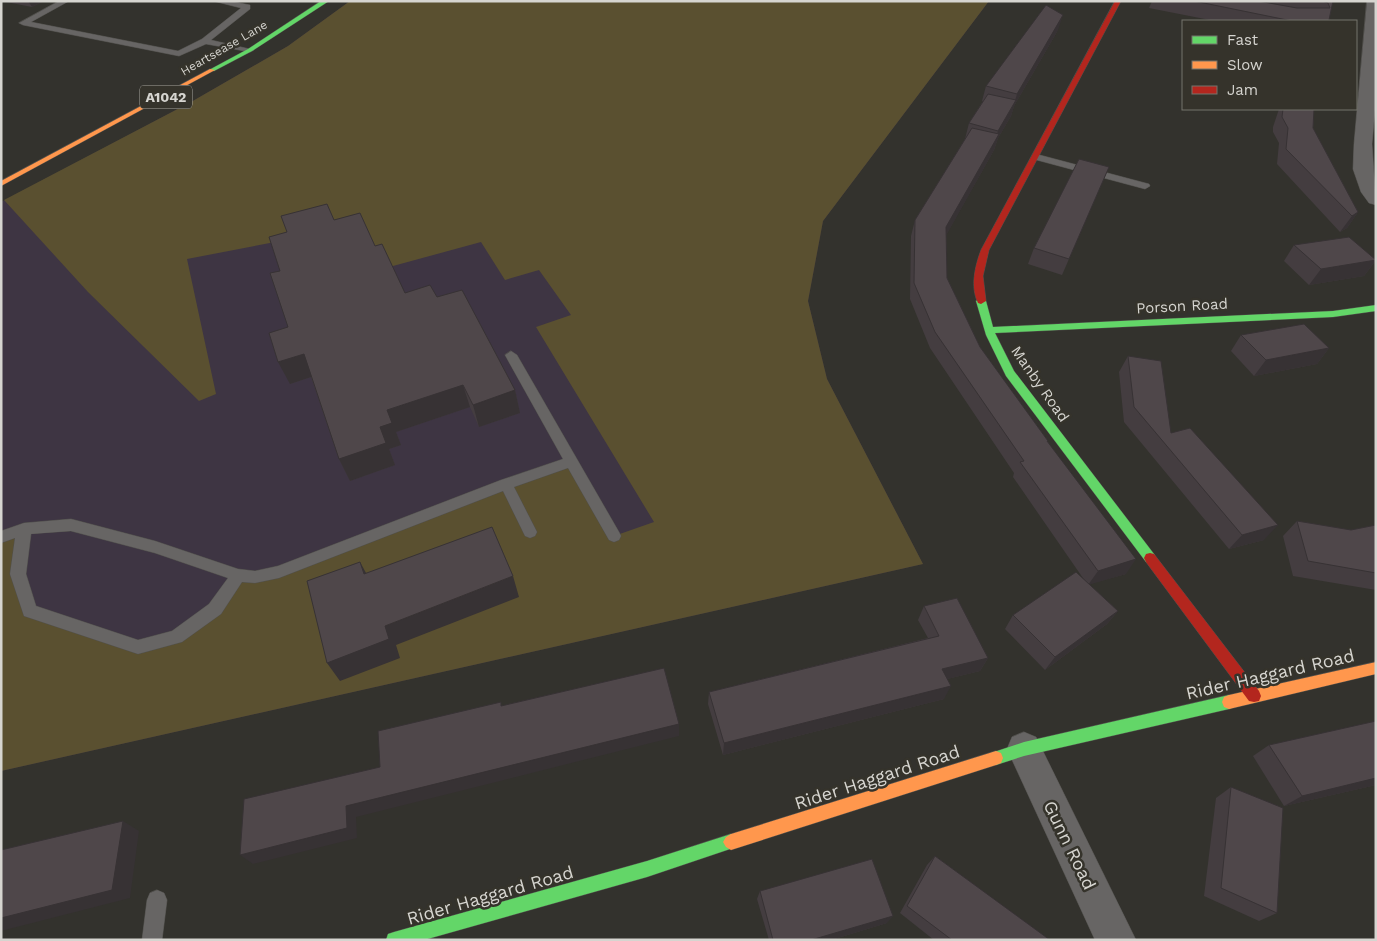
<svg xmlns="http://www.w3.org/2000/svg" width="1377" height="941" font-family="'Work Sans',sans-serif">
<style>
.education{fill:#3e3543}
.green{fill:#5a5030}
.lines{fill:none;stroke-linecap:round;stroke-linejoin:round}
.lane-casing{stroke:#504f4b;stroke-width:1}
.street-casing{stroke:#504f4b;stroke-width:1}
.fast-casing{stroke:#504f4b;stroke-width:1}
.slow-casing{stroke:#504f4b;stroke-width:1}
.jam-casing{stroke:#504f4b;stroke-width:1}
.lane{fill:#676564;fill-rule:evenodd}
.street{fill:#676564;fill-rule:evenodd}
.fast{fill:#63d668;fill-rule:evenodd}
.slow{fill:#ff974d;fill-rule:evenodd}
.jam{fill:#b3261e;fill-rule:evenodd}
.wall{fill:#443d40}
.shaded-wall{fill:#373234}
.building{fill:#4f474a;stroke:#373234}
.labels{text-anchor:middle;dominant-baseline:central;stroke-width:5;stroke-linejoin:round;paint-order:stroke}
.far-street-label{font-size:12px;fill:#d6d5d0;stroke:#35332b}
.shield{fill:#35332b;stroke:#a6a49e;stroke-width:1}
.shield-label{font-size:14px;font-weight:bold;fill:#d6d5d0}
.street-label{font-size:15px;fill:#d6d5d0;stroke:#35332b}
.near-street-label{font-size:18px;fill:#d6d5d0;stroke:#35332b}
</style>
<rect width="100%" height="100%" fill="#33322d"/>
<polygon class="education" points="350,1 989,1 823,221 808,301 827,379 923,564 1,771 1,202 191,102 288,46"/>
<polygon class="green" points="350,1 989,1 823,221 808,301 827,379 923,564 1,771 1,536 24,529 18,574 30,611 138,647 176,637 215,609 238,575 255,577 571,461 614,536 654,522 536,327 571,315 539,270 505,280 481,242 382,269 291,239 187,259 216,394 199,401 88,292 4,200 191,102 288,46"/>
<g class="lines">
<defs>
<g id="lane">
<polygon points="59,1 69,1 31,22 178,51 202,39 241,8 213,1 230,1 250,5 250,9 211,40 254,50 250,52 206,44 179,56 23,25 19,23"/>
<polygon points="1036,154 1149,184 1150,186 1145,189 1033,159 1033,155"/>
<path d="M511 351 517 355 619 532 621 536 619 540 614 542 609 540 568 468 514 487 537 532 535 536 530 538 525 536 503 491 279 578 255 583 242 582 221 614 182 642 138 654 24 616 10 574 15 538 1 543V531L24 523 71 519 155 541 238 569 255 571 278 566 501 480 563 459 505 355ZM71 531 155 553 228 578 209 604 172 631 138 640 36 606 26 574 31 534Z"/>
<polygon points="157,890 164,893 167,900 162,940 142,940 147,900 150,893"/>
</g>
<g id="street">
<polygon points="1367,1 1376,1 1376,98 1372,144 1376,205 1369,203 1361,192 1353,169 1354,144"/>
<polygon points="1024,732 1036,737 1136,940 1095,940 1007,749 1012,737"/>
</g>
<g id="fast">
<polygon points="321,1 329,1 252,51 214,71 209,70 248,49"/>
<polygon points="981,298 986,301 993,327 1333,311 1376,305 1376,311 1333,317 995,333 1014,371 1154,554 1156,558 1154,562 1150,563 1146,562 1006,376 986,335 976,301"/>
<polygon points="1229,695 1234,697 1236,702 1234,707 1229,709 1024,756 996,765 991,763 989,758 991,753 1024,742"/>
<polygon points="731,834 736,837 739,842 736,847 647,877 424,940 386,940 388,934 394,932 647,861"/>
</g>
<g id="slow">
<polygon points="210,69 215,70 1,186 1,181"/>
<polygon points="1376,662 1376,674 1229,709 1224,707 1222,702 1224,697 1229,695"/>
<polygon points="996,751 1001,753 1003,758 1001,763 996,765 731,850 726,847 723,842 726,837 731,834"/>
</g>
<g id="jam">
<path d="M1115 1H1121L989 250 983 276 986 301 981 304 978 303C970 287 975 266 981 250Z"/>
<polygon points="1150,553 1154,554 1259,691 1261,696 1259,701 1254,702 1249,701 1146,562 1144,558 1146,554"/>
</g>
</defs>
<use href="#lane" class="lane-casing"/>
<use href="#street" class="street-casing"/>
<use href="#fast" class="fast-casing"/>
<use href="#slow" class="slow-casing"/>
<use href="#jam" class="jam-casing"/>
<use href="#lane" class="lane"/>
<use href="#street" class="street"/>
<use href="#fast" class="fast"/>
<use href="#slow" class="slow"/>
<use href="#jam" class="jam"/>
</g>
<g class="wall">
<polygon points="1,1 44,1 32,7"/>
<polygon points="1152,1 1333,1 1329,20 1331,21 1215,21 1149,8"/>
<polygon points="1058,30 1014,106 1011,116 998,138 994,150 946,235 947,278 980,347 1048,441 1048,442 1126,574 1089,584 1118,611 1107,624 1045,670 1005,629 1013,615 1085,581 1013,477 1014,473 930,348 910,299 911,236 915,220 965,139 969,123 983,101 982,101 986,86"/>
<polygon points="1279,109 1314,109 1313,128 1358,212 1347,228 1340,232 1277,164 1279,143 1273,132 1273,127"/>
<polygon points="1109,167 1062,275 1028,264 1034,248"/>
<polygon points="334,220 375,246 405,293 437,297 515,390 520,413 479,427 470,407 396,432 401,445 389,449 395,465 350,481 339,459 311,377 290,384 288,327 280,271"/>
<polygon points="1294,245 1376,259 1376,260 1364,276 1309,285 1284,261"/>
<polygon points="1241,335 1329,348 1317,364 1254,376 1231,351"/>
<polygon points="1128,356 1171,433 1264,540 1229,549 1124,422 1119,372"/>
<polygon points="1297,521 1351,530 1376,525 1376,590 1293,576 1283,536"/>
<polygon points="924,606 988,658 980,671 947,679 944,699 723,755 708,704 709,692 928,638 918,620"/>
<polygon points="1269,745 1376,785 1284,806 1253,756"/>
<polygon points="1231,787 1277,913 1259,921 1204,896 1216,798"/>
<polygon points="935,856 1050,940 934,940 900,913 927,865"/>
<polygon points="760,891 887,923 831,940 769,940 757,899"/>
</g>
<g class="shaded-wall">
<polygon points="28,1 44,1 32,7"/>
<polygon points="1063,15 1058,30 1014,106 1011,116 998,138 994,150 942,243 946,227 994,143 998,131 1014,104 1017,94"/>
<polygon points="1358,212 1347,228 1340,232 1352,216"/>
<polygon points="1376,260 1364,276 1309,285 1321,269"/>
<polygon points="1329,348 1317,364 1254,376 1266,360"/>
<polygon points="304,354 314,376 290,384 278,362"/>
<polygon points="463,385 470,407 396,432 401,445 389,449 395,465 350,481 339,459 380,427 387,410"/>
<polygon points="515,390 520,413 479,427 473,405"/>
<polygon points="1278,525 1264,540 1229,549 1242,535"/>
<polygon points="1136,559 1126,574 1088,585 1098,571"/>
<polygon points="360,562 371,582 364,574"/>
<polygon points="513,576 519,597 396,645 400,658 340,681 327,663 385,626"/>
<polygon points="1118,611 1107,624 1045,670 1055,657"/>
<polygon points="988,658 980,671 935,682 942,669"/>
<polygon points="951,686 944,699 723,755 724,743"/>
<polygon points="679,724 679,736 356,817 357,838 253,864 240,855 346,806"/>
<polygon points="1376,778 1376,785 1284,806 1302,796"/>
<polygon points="123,821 139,831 130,898 1,931 1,918"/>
<polygon points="893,916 887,923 831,940 811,940"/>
</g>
<g class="building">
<polygon points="1194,1 1258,1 1297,8 1330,8 1328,3 1322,1 1333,1 1329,20 1331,20 1331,21 1292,21"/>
<polygon points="1046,5 1063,15 1017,94 986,86"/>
<polygon points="988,94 1016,100 998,131 969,123"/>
<polygon points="1283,109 1314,109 1313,128 1358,212 1352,216 1286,149 1288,128 1282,117"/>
<polygon points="972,128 999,134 946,227 947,278 980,347 1048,441 1047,441 1136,559 1098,571 1020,462 1024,461 935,332 914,283 915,220"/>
<polygon points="1079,159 1109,167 1069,259 1034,248"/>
<polygon points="327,204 334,220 360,213 375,246 382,244 405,293 430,285 437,297 462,290 515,390 473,405 463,385 387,410 392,423 380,427 386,443 339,459 304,354 278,362 269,333 288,327 270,273 280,271 269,237 287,232 281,216"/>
<polygon points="1349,237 1376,260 1321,269 1294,245"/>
<polygon points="1304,324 1329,348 1266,360 1241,335"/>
<polygon points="1128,356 1161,361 1171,433 1190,428 1278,525 1242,535 1134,407"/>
<polygon points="1297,521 1351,530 1376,525 1376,573 1308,561"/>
<polygon points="492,527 513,576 385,626 389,639 327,663 307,581 360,562 364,574"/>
<polygon points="1076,572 1118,611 1055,657 1013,615"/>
<polygon points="957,598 988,658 942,669 951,686 724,743 709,692 939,636 924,606"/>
<polygon points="664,668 679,724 346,806 347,828 240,855 244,799 380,767 378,731 501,702 501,706"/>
<polygon points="1376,721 1376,778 1302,796 1269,745"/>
<polygon points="1231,787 1283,808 1277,913 1221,888"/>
<polygon points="123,821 112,890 1,918 1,850"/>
<polygon points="935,856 1050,940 952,940 907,906"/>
<polygon points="872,859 893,916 811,940 773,940 760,891"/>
</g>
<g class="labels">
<g class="far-street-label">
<text transform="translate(224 48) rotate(-30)">Heartsease Lane</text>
</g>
<rect class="shield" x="140" y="85.5" width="52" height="23" rx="4"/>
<g class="shield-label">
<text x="166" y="97">A1042</text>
</g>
<g class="street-label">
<text transform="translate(1182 306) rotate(-3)">Porson Road</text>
<text transform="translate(1040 384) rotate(55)">Manby Road</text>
</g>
<g class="near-street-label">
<text transform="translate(1270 674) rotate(-13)">Rider Haggard Road</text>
<text transform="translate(877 777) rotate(-18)">Rider Haggard Road</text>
<text transform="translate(1070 845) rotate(64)">Gunn Road</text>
<text transform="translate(490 895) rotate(-16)">Rider Haggard Road</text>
</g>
</g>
<rect width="1377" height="941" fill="none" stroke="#d6d5d0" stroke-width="5"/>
<rect x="1182" y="20" width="175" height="90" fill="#35332b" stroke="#75746d"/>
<rect x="1192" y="36" width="25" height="8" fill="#63d668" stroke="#75746d"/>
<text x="1227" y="45" font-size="15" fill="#d6d5d0">Fast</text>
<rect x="1192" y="61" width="25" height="8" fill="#ff974d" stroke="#75746d"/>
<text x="1227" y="70" font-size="15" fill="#d6d5d0">Slow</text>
<rect x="1192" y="86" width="25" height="8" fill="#b3261e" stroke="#75746d"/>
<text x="1227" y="95" font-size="15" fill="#d6d5d0">Jam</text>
</svg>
